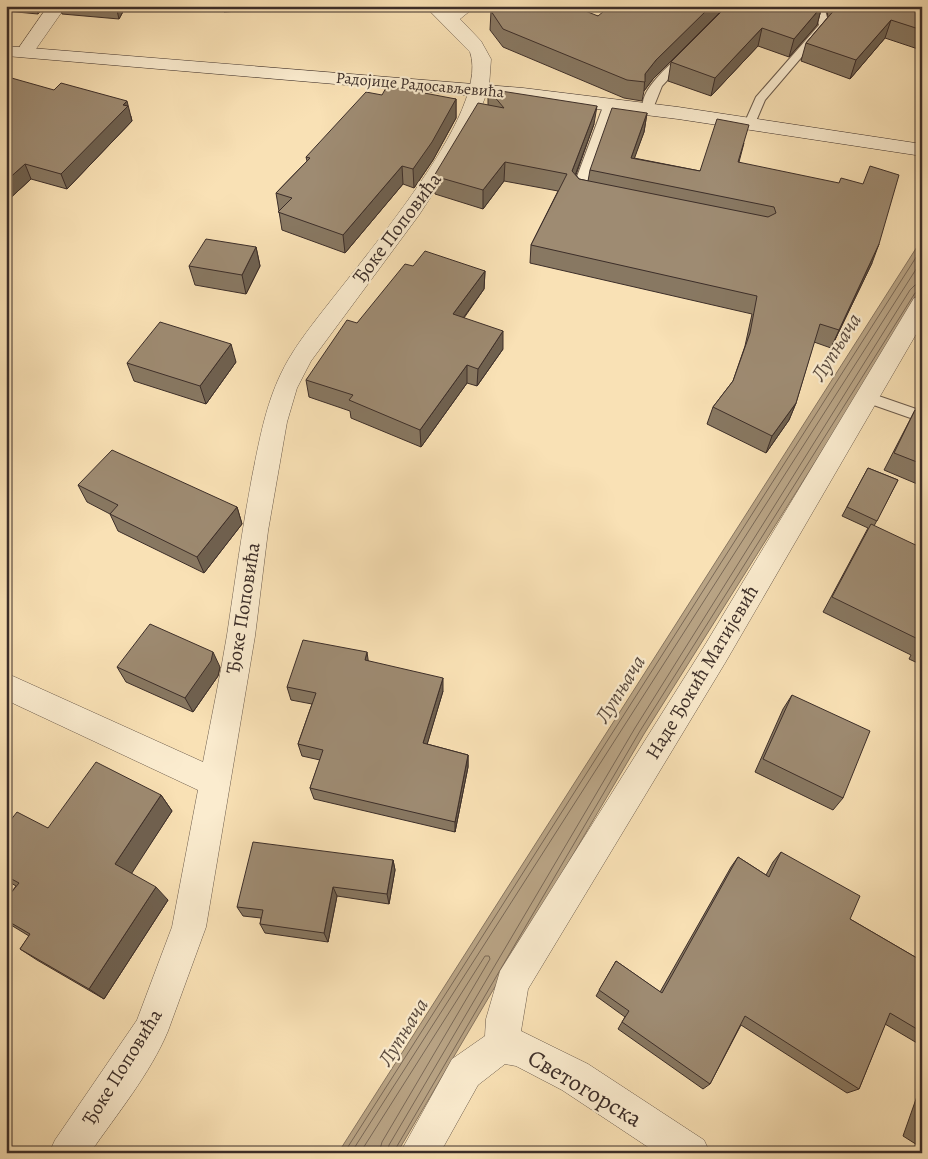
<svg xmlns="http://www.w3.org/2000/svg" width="928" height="1159" font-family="Alegreya,serif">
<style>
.water{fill:#b9a485;stroke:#877560}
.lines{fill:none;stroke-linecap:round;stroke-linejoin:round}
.shore{stroke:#7a6957;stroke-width:1}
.service-casing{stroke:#6b5b4c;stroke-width:2}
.minor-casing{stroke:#6b5b4c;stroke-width:1}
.secondary-casing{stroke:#3c2e29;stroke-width:1}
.service{fill:#fbeccf;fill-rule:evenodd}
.minor{fill:#fbeccf;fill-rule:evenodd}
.secondary{fill:#fbeccf;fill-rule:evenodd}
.wall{fill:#887862;stroke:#3c2e29}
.shaded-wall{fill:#6f6150;stroke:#3c2e29}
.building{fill:#9e8b72;stroke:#3c2e29}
.labels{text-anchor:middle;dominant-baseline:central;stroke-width:4.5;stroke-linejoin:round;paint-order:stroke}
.far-street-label{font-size:16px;fill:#3c2e29;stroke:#fbeccf}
.street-label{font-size:20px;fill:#3c2e29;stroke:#fbeccf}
.water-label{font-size:21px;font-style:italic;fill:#5b4c40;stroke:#fbeccf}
.near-street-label{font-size:24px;fill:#3c2e29;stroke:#fbeccf}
</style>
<rect width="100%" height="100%" fill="#f9e1b5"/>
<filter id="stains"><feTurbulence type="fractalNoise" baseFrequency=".004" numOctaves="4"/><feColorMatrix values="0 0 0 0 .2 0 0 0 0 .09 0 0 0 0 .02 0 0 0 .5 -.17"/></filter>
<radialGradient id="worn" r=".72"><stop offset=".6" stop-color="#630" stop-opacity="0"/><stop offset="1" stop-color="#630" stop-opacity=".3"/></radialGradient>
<polygon class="water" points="922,239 922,292 644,734 397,1153 338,1153"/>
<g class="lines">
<g class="shore">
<polyline points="344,1153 922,248"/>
<polyline points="351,1153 922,260"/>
<polyline points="360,1153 485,956 489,956 490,959 382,1142 379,1153"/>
<polyline points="387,1153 389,1145 635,728 910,290 915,285 922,284"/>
<polyline points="393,1153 640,731 915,293 922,290"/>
</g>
<defs>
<g id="service">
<polygon points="814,6 824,6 829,25 765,100 754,126 746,126 744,124 756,97 819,25"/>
<path d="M686 52 691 55 662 86 652 111H644C636 92 670 65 682 53Z"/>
<polygon points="610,101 616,104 585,188 594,194 588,198 572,190 604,104"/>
<polygon points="867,392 922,411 922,422 862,401 860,397 862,393"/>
</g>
<g id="minor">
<polygon points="48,6 66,6 31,56 19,56 16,52"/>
<path d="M425 6H444L449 11 455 6H476L460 19 481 41 491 59 489 87 475 124 451 166 419 215 311 361 297 388 287 422 268 531 255 636 206 927 168 1031C150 1074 117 1114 90 1153H49L55 1140 137 1020 172 927 198 790 6 700V673L203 762C211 720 220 677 227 635 235 582 242 529 252 477 261 432 268 391 293 352 330 292 494 121 470 52Z"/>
<polygon points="922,296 922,324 725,663 528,989 521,1031 588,1064 704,1140 710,1153 657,1153 562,1090 516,1066 505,1064 478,1085 440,1153 400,1153 452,1059 485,1036 486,1019 500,971 705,645 914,298"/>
</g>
<polygon id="secondary" points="6,46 523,88 678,107 922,144 922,156 678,119 523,100 6,56"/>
</defs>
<use href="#service" class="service-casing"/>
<use href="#minor" class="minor-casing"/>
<use href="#secondary" class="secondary-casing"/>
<use href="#service" class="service"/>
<use href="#minor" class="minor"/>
<use href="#secondary" class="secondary"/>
</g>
<g class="wall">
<polygon points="6,6 46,6 38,14 6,11"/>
<polygon points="60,6 126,6 119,19 62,14"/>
<polygon points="222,6 253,6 253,10 224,12"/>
<polygon points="727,6 822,6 817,25 789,57 758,46 711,96 668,81 671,62"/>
<polygon points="826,6 922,6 922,45 918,49 885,38 850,79 801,61 806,43 828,17"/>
<polygon points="491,11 598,16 653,79 644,91 642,101 624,98 503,47 490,30"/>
<polygon points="6,78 131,116 131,117 132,121 67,189 31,179 6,202"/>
<polygon points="488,89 594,124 576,175 579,179 588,181 590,170 647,113 644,132 634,158 700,171 744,143 739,162 872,263 831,348 814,342 796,403 789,420 766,453 707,424 713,407 733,381 745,346 752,314 530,263 531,245 558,191 504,181 483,209 435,194 434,176 488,105"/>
<polygon points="382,95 456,99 456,118 433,160 414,188 403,184 345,253 282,230 276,193 307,161 306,157"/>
<polygon points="256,247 260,266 246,294 195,285 189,266"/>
<polygon points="413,266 485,271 484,289 464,318 503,349 477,386 467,383 421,447 351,418 350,411 309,397 306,380 357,323"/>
<polygon points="236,362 206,404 134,381 127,363"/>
<polygon points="915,410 922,412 922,486 884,470"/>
<polygon points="868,468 898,480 874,526 919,591 922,592 922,665 909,659 911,655 823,612 868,528 842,516"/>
<polygon points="78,485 237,507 242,524 204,573 118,531 110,514 87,502"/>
<polygon points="368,661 443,691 427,744 468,755 468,767 455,832 314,799 310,788 320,760 302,756 298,744 312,704 291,700 287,687"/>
<polygon points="117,667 220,667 218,676 193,712 126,682"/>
<polygon points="792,695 843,798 833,810 755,772 783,709"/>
<polygon points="161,795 172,811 131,873 168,900 104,999 37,960 20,949 29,936 6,922 6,899 16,886 6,880 6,826 48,828"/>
<polygon points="781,852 850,919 922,961 922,1040 917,1043 885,1024 859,1089 847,1093 741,1025 710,1084 703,1089 618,1029 625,1017 596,996 616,961 660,992 731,867 738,857 766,875 773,862"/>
<polygon points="393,860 395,870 389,904 337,896 328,942 265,933 260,924 261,918 243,916 237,907"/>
<polygon points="922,1082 922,1148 903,1136"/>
</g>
<g class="shaded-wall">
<polygon points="36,6 46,6 38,14"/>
<polygon points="116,6 126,6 119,19"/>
<polygon points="711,6 726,6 653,79 644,91 645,74 656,60"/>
<polygon points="822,6 817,25 789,57 794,39"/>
<polygon points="891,20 885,38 850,79 856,60"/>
<polygon points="762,28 758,46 711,96 715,78"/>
<polygon points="922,39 922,45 918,49"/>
<polygon points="456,99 456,118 433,160 414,188 413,169"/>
<polygon points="127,101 132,121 67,189 61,174"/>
<polygon points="597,106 594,124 570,189 572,171"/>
<polygon points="647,113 644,132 628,176 631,158"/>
<polygon points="505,162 504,181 483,209 483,190"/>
<polygon points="25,164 31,179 6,202 6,181"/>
<polygon points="402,166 403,184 345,253 343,235"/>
<polygon points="879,244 872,263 831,348 839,330"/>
<polygon points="256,247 260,266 246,294 242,275"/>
<polygon points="485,271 484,289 453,332 453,314"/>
<polygon points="503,331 503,349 477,386 478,369"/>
<polygon points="231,344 236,362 206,404 200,386"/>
<polygon points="467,365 467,383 421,447 420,430"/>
<polygon points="796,403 789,420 766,453 772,436"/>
<polygon points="237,507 242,524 204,573 197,557"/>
<polygon points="213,652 220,667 218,676 193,712 185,698"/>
<polygon points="367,652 369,666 365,660"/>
<polygon points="443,678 443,691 424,755 423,743"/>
<polygon points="468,755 468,767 455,832 455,822"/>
<polygon points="161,795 172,811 128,879 115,864"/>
<polygon points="393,860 395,870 389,904 387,894"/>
<polygon points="156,887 168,900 104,999 89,989"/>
<polygon points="333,887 337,896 328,942 324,933"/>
</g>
<g class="building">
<polygon points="498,6 573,6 598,16 610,6 711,6 656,60 645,74 645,82 627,80 503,29 491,11"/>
<polygon points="727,6 822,6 794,39 762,28 715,78 671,62"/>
<polygon points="836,6 922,6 922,30 891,20 856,60 806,43 836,8"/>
<polygon points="8,77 54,90 61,83 127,101 123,105 128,106 61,174 25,164 6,181 6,78"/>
<polygon points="387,86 456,99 432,142 413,169 402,166 343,235 278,212 292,198 276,193 310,158 306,157 366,92 382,95"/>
<polygon points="488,89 597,106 572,171 579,179 768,217 776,213 774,207 769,206 590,170 612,108 647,113 631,158 700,171 717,119 749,125 738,162 839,183 841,178 863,184 870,166 899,175 879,244 839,330 820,324 796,403 772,436 713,407 733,381 750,333 757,296 531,245 567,174 505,162 483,190 434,176 478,103 504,108"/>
<polygon points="206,239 256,247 242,275 189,266"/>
<polygon points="425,251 485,271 453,314 503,331 478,369 467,365 420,430 349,400 353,395 306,380 347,320 357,323 405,264 413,266"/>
<polygon points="160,322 231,344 200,386 127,363"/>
<polygon points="915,410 922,412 922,464 894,453"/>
<polygon points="112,450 237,507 197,557 110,514 118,505 78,485"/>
<polygon points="868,468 898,480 877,521 847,507"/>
<polygon points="871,524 922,548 922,585 919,591 922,592 922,641 832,597"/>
<polygon points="150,624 213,652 211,661 185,698 117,667"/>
<polygon points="303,640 367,652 365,660 443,678 423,743 468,755 455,822 310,788 323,750 298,744 316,693 287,687"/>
<polygon points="792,695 870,731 843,798 763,759"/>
<polygon points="96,762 161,795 115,864 156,887 89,989 20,949 30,934 6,920 6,899 19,883 6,876 6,826 17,812 48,828"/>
<polygon points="253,842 393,860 387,894 333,887 324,933 260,924 263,910 237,907"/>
<polygon points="781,852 860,896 850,919 922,961 922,1032 890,1013 859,1089 745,1016 710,1084 622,1022 629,1011 599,990 616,961 662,993 738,857 769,877"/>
<polygon points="922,1120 922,1135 917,1132"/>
</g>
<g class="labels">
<g class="far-street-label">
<text transform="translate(420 85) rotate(5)">Радојице Радосављевића</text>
</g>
<g class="street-label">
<text transform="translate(397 228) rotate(-53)">Ђоке Поповића</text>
<text transform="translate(243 608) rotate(-81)">Ђоке Поповића</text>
<text transform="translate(702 672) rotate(-59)">Наде Ђокић Матијевић</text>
<text transform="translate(122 1067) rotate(-58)">Ђоке Поповића</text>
</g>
<g class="water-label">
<text transform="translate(836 347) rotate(-58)">Лупњача</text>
<text transform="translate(620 689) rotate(-58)">Лупњача</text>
<text transform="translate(403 1032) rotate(-58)">Лупњача</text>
</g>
<g class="near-street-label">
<text transform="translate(585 1088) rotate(31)">Светогорска</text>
</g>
</g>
<rect width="928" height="1159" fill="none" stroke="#f9e1b5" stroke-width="25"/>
<rect x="8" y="8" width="913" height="1144" fill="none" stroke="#3c2e29" stroke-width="2.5"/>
<rect x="12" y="12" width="903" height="1134" fill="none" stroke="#3c2e29"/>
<rect width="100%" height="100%" filter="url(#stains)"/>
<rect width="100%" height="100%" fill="url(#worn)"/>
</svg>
